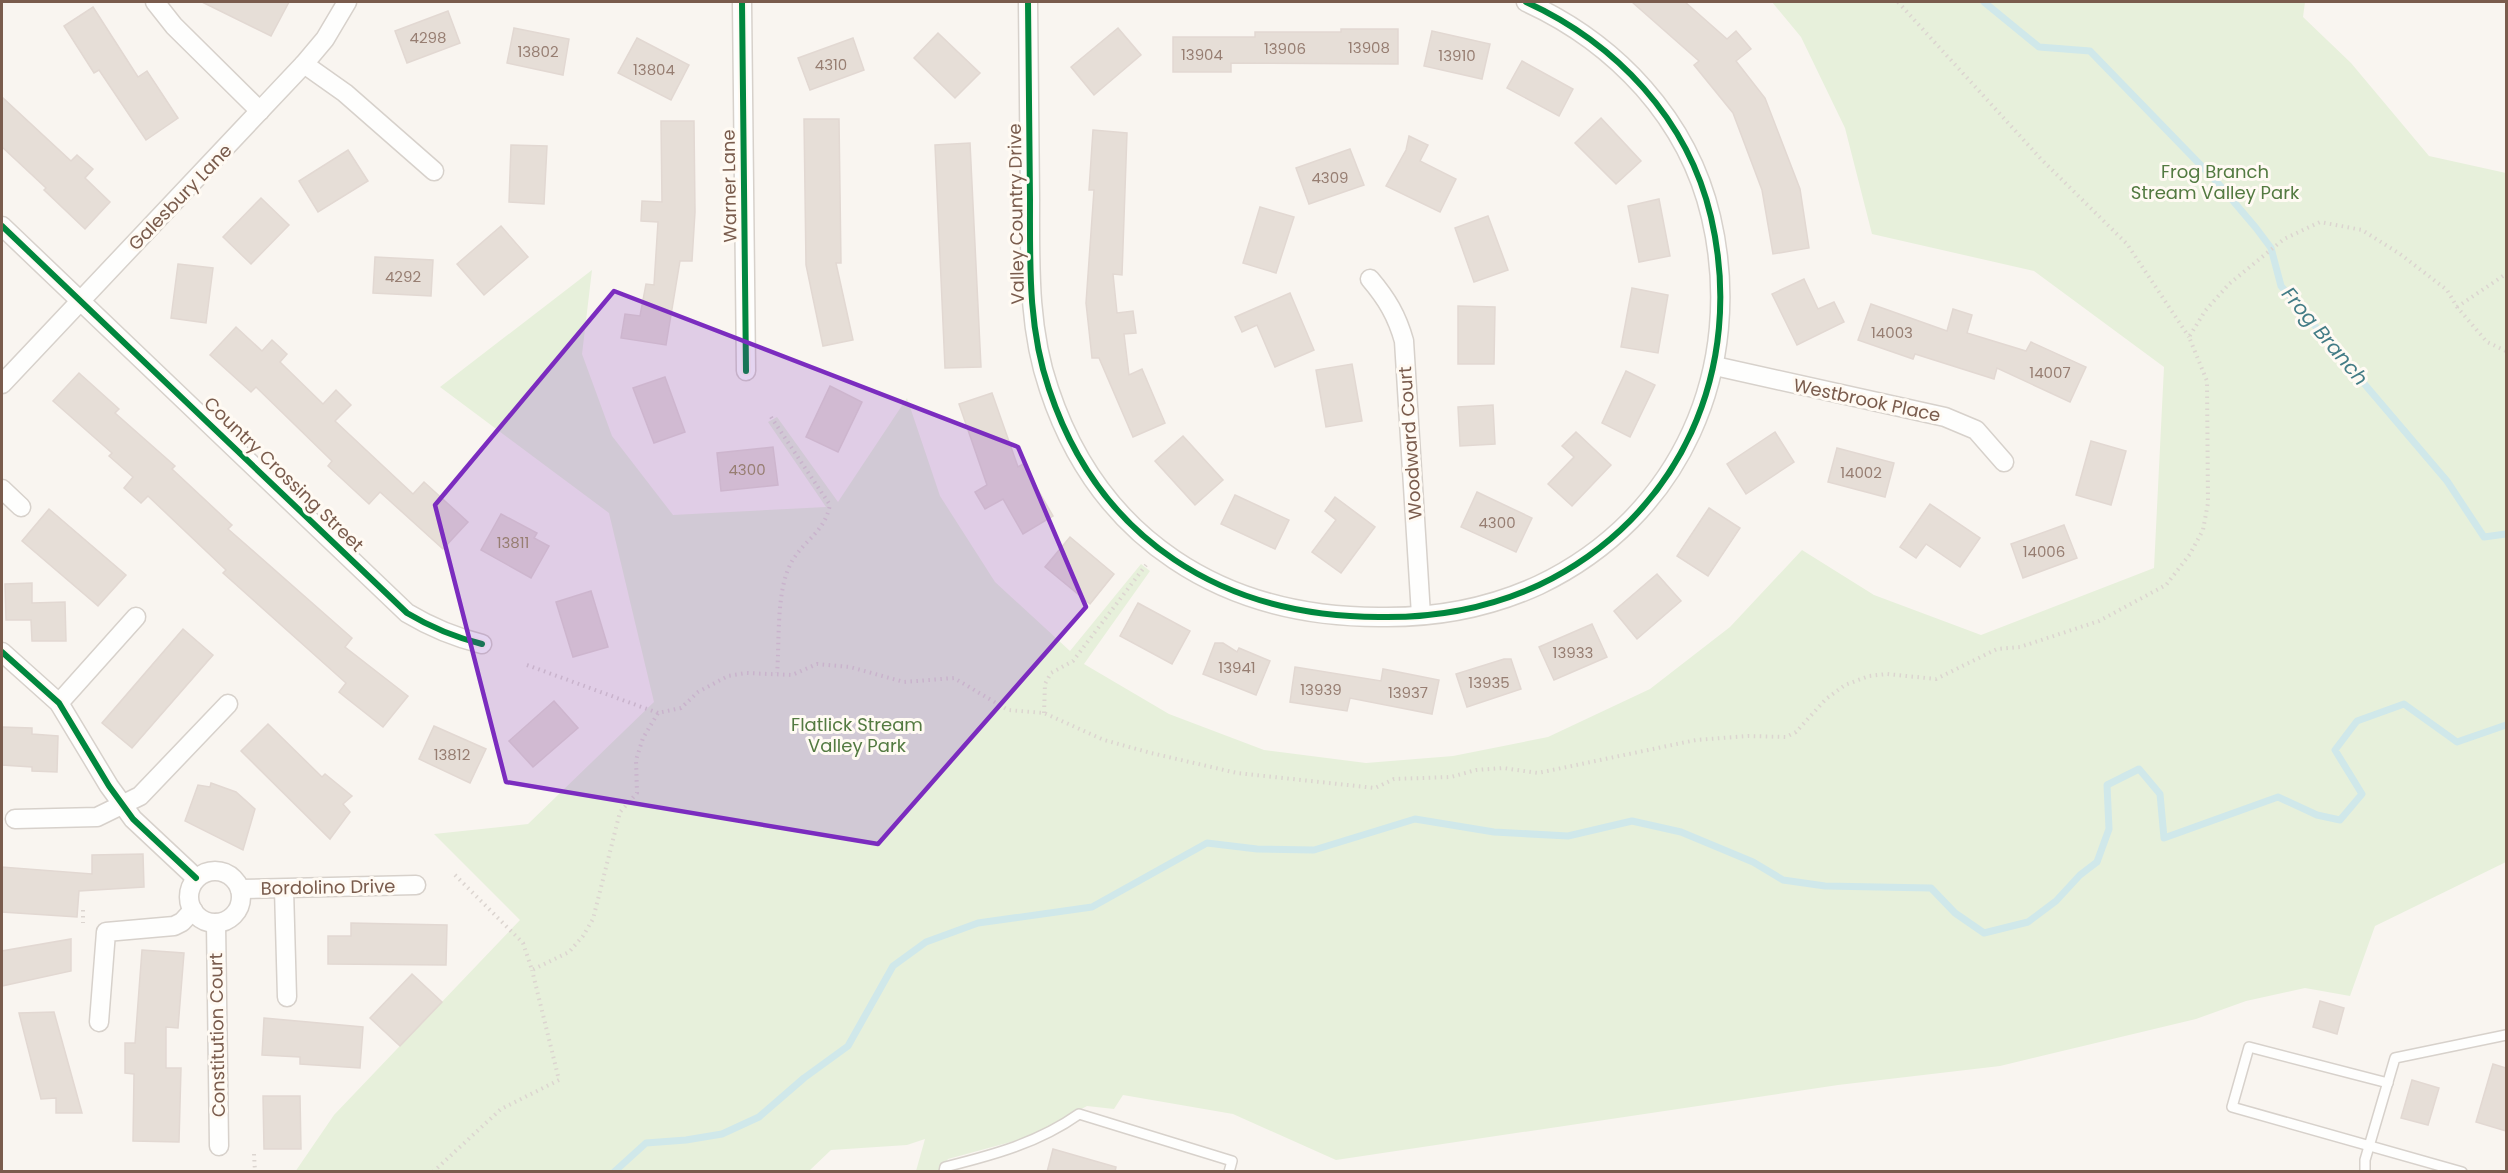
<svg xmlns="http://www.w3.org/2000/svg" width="2508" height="1173" font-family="Poppins,sans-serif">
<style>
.green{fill:#e7f0db}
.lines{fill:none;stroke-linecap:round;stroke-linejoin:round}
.stream{stroke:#d0e8ea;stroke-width:7}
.building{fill:#e6ded7;stroke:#e2d8d2;stroke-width:1.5}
.service-casing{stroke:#d7d1cb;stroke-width:12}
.minor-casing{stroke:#d7d1cb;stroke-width:21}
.path{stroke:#dcd5d0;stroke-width:4;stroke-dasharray:1.5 4.5;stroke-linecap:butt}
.service{stroke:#fefefd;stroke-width:9}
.minor{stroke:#fefefd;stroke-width:18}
.cycleway-casing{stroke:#fffaf3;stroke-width:10}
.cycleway{stroke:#00873e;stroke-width:6}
.marked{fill:#7b2cbf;fill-opacity:0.2;stroke:#7b2cbf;stroke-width:4.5;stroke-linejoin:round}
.labels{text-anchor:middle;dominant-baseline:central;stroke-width:6;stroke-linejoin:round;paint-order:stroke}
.number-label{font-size:15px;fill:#977e72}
.park-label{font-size:18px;fill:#537a41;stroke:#fffaf3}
.street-label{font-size:18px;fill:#7a5c4d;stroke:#fffaf3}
.water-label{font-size:20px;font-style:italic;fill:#437c86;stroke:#fffaf3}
</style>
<rect width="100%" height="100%" fill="#f9f5f0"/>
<polygon class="green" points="1772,2 2305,2 2303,17 2351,63 2429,156 2506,173 2506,862 2375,926 2350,996 2305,988 2246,1001 2196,1019 2000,1066 1838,1085 1336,1160 1233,1114 1123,1095 1114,1109 1087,1106 1029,1137 948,1159 940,1171 916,1171 925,1139 907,1145 831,1150 809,1171 295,1172 334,1115 520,920 434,834 528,824 654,702 609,513 440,387 592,270 582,354 612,436 673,515 826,507 768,422 777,417 838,502 907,398 940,496 995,582 1070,651 1141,564 1150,571 1084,664 1169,714 1264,750 1366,763 1453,756 1548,737 1650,689 1730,627 1802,550 1874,595 1981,635 2154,568 2164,367 2034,271 1872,234 1845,128 1801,37"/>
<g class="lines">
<g class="stream">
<polyline points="1984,2 2039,47 2090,51 2217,182 2256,228 2271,248 2281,286 2447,481 2484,537 2506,534"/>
<polyline points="614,1172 646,1143 686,1140 722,1134 759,1117 804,1078 848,1046 893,966 926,942 978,923 1092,907 1207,843 1257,849 1314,850 1415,819 1494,832 1568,836 1632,821 1681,832 1753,862 1783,880 1825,886 1931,888 1955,913 1984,933 2028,922 2056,901 2080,875 2097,862 2109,829 2107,785 2139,769 2160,794 2164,838 2278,797 2317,815 2340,820 2362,794 2335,750 2357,721 2404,704 2457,742 2506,725"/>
</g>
</g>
<g class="building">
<polygon points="202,2 289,2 271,36"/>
<polygon points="1632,2 1685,2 1727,39 1736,31 1751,49 1736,61 1765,98 1800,189 1809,248 1773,254 1762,190 1733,113 1694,65 1699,61"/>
<polygon points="93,7 138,77 147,71 178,118 146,140 99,70 94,73 64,26"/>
<polygon points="448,11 460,43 407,63 395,31"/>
<polygon points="514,28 569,39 563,75 507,63"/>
<polygon points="1118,28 1141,55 1094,95 1071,67"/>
<polygon points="1341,29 1398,29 1398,64 1231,63 1231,72 1173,72 1173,37 1255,37 1255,32 1341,32"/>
<polygon points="1432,31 1490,44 1482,79 1424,66"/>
<polygon points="938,33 980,73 955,98 914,58"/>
<polygon points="637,38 689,65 671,100 618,73"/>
<polygon points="853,38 864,70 810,90 798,58"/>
<polygon points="1522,61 1573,89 1559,116 1507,88"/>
<polygon points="2,97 71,161 77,155 93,169 85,178 110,202 85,229 44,190 46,188 2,147"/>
<polygon points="1601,118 1641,161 1616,184 1575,143"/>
<polygon points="804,119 839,119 841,263 836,263 853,340 823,346 806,265"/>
<polygon points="661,121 694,121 695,212 692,261 680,261 666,345 621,338 625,314 640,316 646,284 654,285 658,222 641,221 642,201 662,202"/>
<polygon points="1093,130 1127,133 1122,275 1113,274 1117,313 1133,311 1136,333 1124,334 1129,375 1142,369 1165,423 1133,437 1099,358 1092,358 1086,303 1094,190 1089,190"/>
<polygon points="1409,136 1428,145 1420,161 1456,179 1440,212 1386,186 1406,150"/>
<polygon points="970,143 981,367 945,368 935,145"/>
<polygon points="511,145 547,146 544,204 509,202"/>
<polygon points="1350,149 1364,185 1309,204 1296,168"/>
<polygon points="348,150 368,181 318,212 299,181"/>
<polygon points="261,198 289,225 251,264 223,237"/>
<polygon points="1659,199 1670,256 1639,262 1628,206"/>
<polygon points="1260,207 1294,217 1276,273 1243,263"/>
<polygon points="1488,216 1508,270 1474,282 1455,228"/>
<polygon points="501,226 528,257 484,295 457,264"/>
<polygon points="375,257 433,260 431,296 373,293"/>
<polygon points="178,264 213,268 206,323 171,318"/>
<polygon points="1804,279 1818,309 1834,302 1844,322 1797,345 1772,294"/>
<polygon points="1632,288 1668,295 1658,353 1621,347"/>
<polygon points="1290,293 1314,350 1275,367 1257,325 1242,332 1235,317"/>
<polygon points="1871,304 1947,331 1953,309 1972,315 1967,333 2026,351 2031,342 2086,367 2070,402 1997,368 1994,379 1915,354 1913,359 1858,340"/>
<polygon points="1458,306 1495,307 1494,364 1458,364"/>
<polygon points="236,327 262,351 272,340 287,354 280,362 323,404 336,390 351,405 335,421 413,494 424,482 468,522 443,549 380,492 369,504 328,466 332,461 256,387 251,392 210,355"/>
<polygon points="1352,364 1362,421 1326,427 1316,370"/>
<polygon points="1626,371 1655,385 1630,437 1602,423"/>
<polygon points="79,373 119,409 115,413 175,466 172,469 232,525 228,529 352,638 345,647 408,696 383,727 339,692 346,683 223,573 226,570 148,496 141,503 124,488 133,477 109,456 112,453 53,401"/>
<polygon points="665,377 685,432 654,443 633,388"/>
<polygon points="830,386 862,402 838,452 806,437"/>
<polygon points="992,393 1018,467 1023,464 1053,516 1023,534 1003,499 985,509 975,492 987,485 959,404"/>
<polygon points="1493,405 1495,444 1460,446 1458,407"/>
<polygon points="1576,432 1611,465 1572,506 1548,484 1574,457 1562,446"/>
<polygon points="1775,432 1794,462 1746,494 1727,464"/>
<polygon points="1183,436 1223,480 1195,505 1155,461"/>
<polygon points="2091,441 2126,451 2111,505 2076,495"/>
<polygon points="773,447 778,485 721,491 717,453"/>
<polygon points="1837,448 1894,463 1885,497 1828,482"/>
<polygon points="1477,492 1532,518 1516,552 1461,527"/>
<polygon points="1235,495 1289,520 1275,549 1221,524"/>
<polygon points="1335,497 1375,527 1341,573 1312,552 1336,520 1325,511"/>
<polygon points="1930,504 1980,538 1960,567 1926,544 1916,558 1900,547"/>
<polygon points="1709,508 1740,528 1708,576 1677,556"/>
<polygon points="49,509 126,575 98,606 22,541"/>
<polygon points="501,514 537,533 534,538 549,546 531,578 481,550"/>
<polygon points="2064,525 2077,558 2023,578 2011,544"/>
<polygon points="1070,537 1114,574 1090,604 1045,567"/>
<polygon points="1657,574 1681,601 1637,639 1614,611"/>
<polygon points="32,583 32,603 65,602 66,641 32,641 31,620 6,620 5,584"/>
<polygon points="591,591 608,647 573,657 556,602"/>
<polygon points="1138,603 1190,631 1172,664 1120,636"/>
<polygon points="1592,624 1607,657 1554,680 1539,647"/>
<polygon points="183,629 213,655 132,748 102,723"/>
<polygon points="1215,643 1223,643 1237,652 1239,648 1270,661 1256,695 1203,674"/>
<polygon points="1504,659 1511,659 1521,689 1467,707 1456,674"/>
<polygon points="1295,667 1381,681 1383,669 1439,680 1432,714 1350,698 1347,711 1290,702"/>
<polygon points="554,701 578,728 533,767 509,741"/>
<polygon points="268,724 322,777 325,774 352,796 343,804 350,812 330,839 241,751"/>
<polygon points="434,726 486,749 470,783 419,759"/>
<polygon points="2,727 32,728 32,734 58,736 57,772 32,771 32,767 2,765"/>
<polygon points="211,783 236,792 255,809 243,850 185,821 198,785 210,787"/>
<polygon points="143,854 144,887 79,891 77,917 2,912 2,867 92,874 92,855"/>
<polygon points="351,923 447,925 446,965 328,964 328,936 351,936"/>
<polygon points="71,939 71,971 2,986 2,951"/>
<polygon points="142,950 184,953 178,1028 166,1027 166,1068 181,1068 179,1142 133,1141 134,1074 125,1073 125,1043 135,1043"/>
<polygon points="412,974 442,1002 400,1046 370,1018"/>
<polygon points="2320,1001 2344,1008 2337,1034 2313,1027"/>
<polygon points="54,1012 82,1113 56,1113 56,1098 41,1099 19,1013"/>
<polygon points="264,1018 363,1027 360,1068 300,1064 300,1057 262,1055"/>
<polygon points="2493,1064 2506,1068 2506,1131 2476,1122"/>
<polygon points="2412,1080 2439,1088 2428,1125 2401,1118"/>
<polygon points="263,1096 300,1096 301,1149 264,1149"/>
<polygon points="1053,1149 1116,1167 1115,1172 1047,1172"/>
</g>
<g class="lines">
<defs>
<g id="service">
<polyline points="2388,1083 2249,1047 2232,1107 2462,1172"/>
<path d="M944 1172 945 1167C993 1155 1038 1143 1079 1114L1232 1161 1229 1172"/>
<polyline points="2365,1172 2365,1160 2395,1058 2506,1035"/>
</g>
<g id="minor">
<polyline points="155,2 174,26 260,111"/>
<polyline points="742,2 746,371"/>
<path d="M1028 2C1029 68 1029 134 1030 200 1030 264 1028 328 1049 389 1099 540 1223 617 1379 617 1433 618 1489 608 1539 585 1681 517 1746 368 1711 217 1688 119 1616 43 1526 2"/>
<polyline points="304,64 345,93 434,171"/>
<path d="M2 226 407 613C432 628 454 637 482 644"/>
<path d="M1370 279C1387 299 1397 316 1404 341L1421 615"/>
<polyline points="1715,366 1945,417 1976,430 2004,462"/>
<polyline points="2,384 304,64 325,39 347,2"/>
<polyline points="2,489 21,507"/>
<polyline points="2,652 59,703 109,786 133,819 196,878"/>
<polyline points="59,703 136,617"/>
<polyline points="15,819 97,817 140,796 228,704"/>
<circle cx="215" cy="897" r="26"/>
<polyline points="240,889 416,885"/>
<polyline points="284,889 287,997"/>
<polyline points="216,923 219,1146"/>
<polyline points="99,1022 106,932 174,926 182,922 193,910"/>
</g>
</defs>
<use href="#service" class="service-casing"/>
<use href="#minor" class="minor-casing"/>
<g class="path">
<polyline points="1898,2 2041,159 2127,244 2189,337"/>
<polyline points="2457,307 2506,274"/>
<path d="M771 417 830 505C824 532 808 537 794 558 775 586 780 641 777 673"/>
<polyline points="527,665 658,713"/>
<polyline points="1044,713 1045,684 1051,673 1073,661 1146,565"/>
<polyline points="455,875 523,943 532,970 569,952 583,936 593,919 620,812 637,793 636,760 643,738 658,713 681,708 698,692 728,676 746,673 792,675 817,664 850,667 904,682 954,678 1008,710 1044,713 1104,740 1151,753 1237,773 1375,788 1394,779 1451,777 1476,770 1503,768 1538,773 1696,740 1748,736 1786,737 1796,732 1826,699 1845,685 1869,676 1887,674 1936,679 1997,649 2020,647 2099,621 2166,585 2190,554 2203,530 2208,503 2207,381 2189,337 2205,311 2229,284 2284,239 2320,222 2362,230 2400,254 2447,290 2457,307 2487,342 2506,351"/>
<polyline points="83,910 83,923"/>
<polyline points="254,1154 255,1172"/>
<polyline points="433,1172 501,1109 559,1080 532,970"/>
</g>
<use href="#service" class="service"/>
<use href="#minor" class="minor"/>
<defs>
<g id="cycleway">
<polyline points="742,2 746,371"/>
<path d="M1028 2C1029 68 1029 134 1030 200 1030 264 1028 328 1049 389 1099 540 1223 617 1379 617 1433 618 1489 608 1539 585 1681 517 1746 368 1711 217 1688 119 1616 43 1526 2"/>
<path d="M2 226 407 613C432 628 454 637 482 644"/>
<polyline points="2,652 59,703 109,786 133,819 196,878"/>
</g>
</defs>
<use href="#cycleway" class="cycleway-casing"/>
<use href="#cycleway" class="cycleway"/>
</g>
<path class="marked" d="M614 291 1018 447 1086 607 878 844 506 782 435 505Z"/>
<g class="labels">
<g class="number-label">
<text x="428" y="37">4298</text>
<text x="1369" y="47">13908</text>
<text x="1285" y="48">13906</text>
<text x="538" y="51">13802</text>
<text x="1202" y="54">13904</text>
<text x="1457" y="55">13910</text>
<text x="831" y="64">4310</text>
<text x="654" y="69">13804</text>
<text x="1330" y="177">4309</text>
<text x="403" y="276">4292</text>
<text x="1892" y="332">14003</text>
<text x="2050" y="372">14007</text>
<text x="747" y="469">4300</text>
<text x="1861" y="472">14002</text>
<text x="1497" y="522">4300</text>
<text x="513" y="542">13811</text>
<text x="2044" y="551">14006</text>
<text x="1573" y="652">13933</text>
<text x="1237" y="667">13941</text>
<text x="1489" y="682">13935</text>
<text x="1321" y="689">13939</text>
<text x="1408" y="692">13937</text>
<text x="452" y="754">13812</text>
</g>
<g class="park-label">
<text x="2215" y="171">Frog Branch<tspan x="2215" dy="21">Stream Valley Park</tspan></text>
<text x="857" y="724">Flatlick Stream<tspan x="857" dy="21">Valley Park</tspan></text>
</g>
<g class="street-label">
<text transform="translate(729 186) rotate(-91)">Warner Lane</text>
<text transform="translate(180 197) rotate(-46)">Galesbury Lane</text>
<text transform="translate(1016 214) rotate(-91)">Valley Country Drive</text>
<text transform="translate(1867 400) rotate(12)">Westbrook Place</text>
<text transform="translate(1410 443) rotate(-94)">Woodward Court</text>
<text transform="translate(284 474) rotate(44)">Country Crossing Street</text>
<text transform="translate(328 887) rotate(-1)">Bordolino Drive</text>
<text transform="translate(217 1035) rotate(-91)">Constitution Court</text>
</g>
<g class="water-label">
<text transform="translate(2325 336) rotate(50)">Frog Branch</text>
</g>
</g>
<rect width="2508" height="1173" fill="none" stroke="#7a5c4d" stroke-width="6"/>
</svg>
